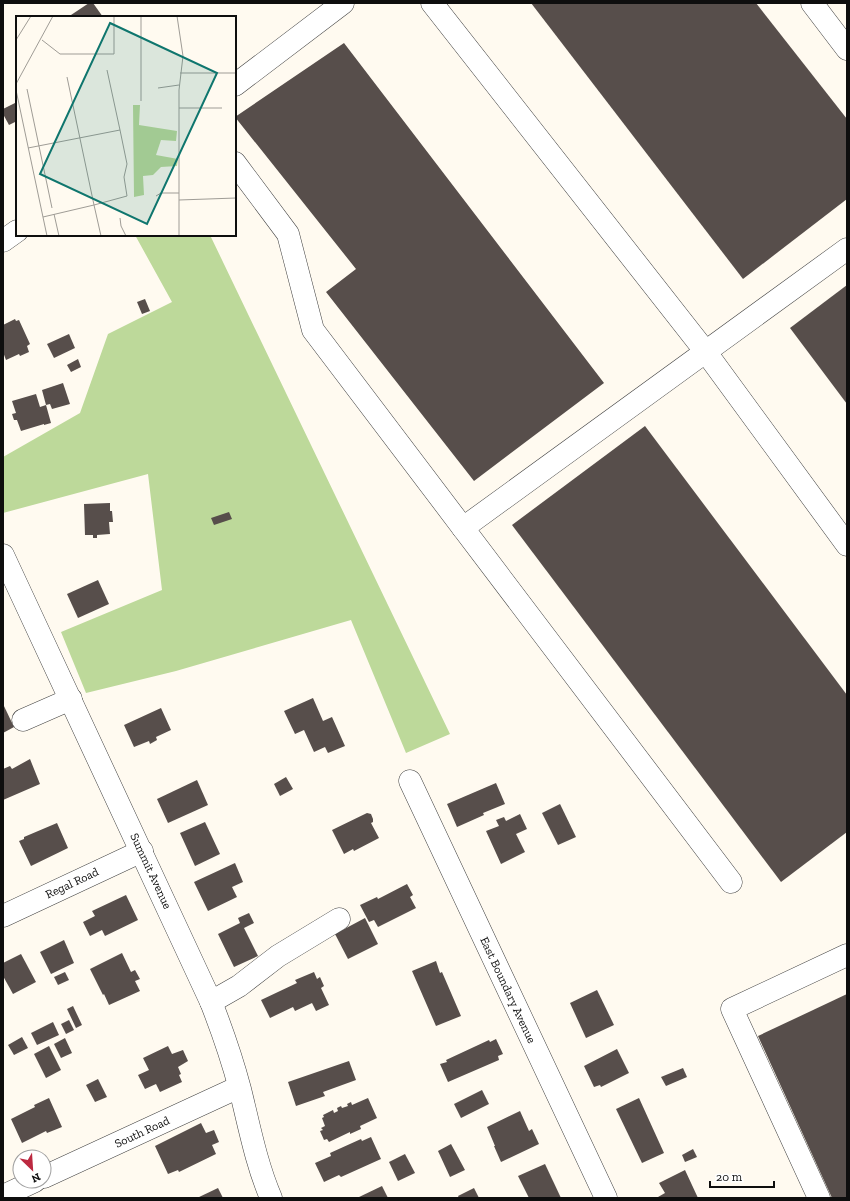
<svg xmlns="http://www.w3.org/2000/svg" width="850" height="1201" font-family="'Zilla Slab',serif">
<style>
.forest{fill:#bdd99a}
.building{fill:#574e4b}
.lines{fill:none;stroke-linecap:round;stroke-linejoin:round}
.minor-casing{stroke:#414141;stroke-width:23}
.minor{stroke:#fff;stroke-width:22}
.labels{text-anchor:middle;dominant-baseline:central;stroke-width:4;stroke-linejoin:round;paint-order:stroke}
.street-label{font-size:12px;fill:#0e0e0e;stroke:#fff}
.inset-road{fill:none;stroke:#9f9c96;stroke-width:1}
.view{fill:#0f766e;fill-opacity:0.15;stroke:#0f766e;stroke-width:2}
.inset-edge{fill:none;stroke:#0e0e0e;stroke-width:2}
</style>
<rect width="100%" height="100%" fill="#fffaf0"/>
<polygon class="forest" points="135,235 210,235 450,734 406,753 351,620 176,671 86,693 61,632 162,590 148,474 3,513 3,457 80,413 108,334 172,302"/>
<g class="building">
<polygon points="89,3 93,3 103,17 68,17"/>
<polygon points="531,3 756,3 847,119 847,199 743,279"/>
<polygon points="344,43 604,383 474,481 326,292 356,269 235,117"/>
<polygon points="17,102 17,121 9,125 3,114 3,109"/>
<polygon points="847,285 847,404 790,328"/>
<polygon points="145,299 150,311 142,314 137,302"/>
<polygon points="15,319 16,321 19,320 30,344 27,346 29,352 20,356 19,354 6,360 3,352 3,325"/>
<polygon points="69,334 75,348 54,358 47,344"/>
<polygon points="78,359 81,367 71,372 67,365"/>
<polygon points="63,383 70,404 52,409 50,404 46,405 42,390"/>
<polygon points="36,394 40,407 46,405 51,423 44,425 44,424 21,431 17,420 14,420 12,414 16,413 12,401"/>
<polygon points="645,426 847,695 847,832 781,882 512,525"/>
<polygon points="110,503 110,511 112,511 113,522 109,522 110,534 97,535 97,538 93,538 93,535 85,535 84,504"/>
<polygon points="229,512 232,519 214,525 211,518"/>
<polygon points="98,580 109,604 78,618 67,594"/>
<polygon points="313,698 323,721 332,717 345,746 328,753 325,747 314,752 304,730 295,734 284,711"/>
<polygon points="3,704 14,727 3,733"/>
<polygon points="161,708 171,730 156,737 157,740 150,744 149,741 134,747 124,725"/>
<polygon points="30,759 40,784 3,800 3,769 10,766 12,769"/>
<polygon points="286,777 293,789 280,796 274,784"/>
<polygon points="197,780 208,805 168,823 157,799"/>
<polygon points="496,783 505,804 483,813 484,815 457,827 447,804"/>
<polygon points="560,804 576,837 558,845 542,813"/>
<polygon points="367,813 371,814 373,819 373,822 371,823 379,838 354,851 353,849 344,854 332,830"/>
<polygon points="520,814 527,829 516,834 525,852 501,864 486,831 499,826 496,820 504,817 506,821"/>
<polygon points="205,822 220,854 195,866 180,833"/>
<polygon points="57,823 68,848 31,866 19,841 24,839 24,837"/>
<polygon points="235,863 243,882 232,887 237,897 208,911 194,882"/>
<polygon points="407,884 413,895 410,897 416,908 378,927 374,920 369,922 360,905 377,897 378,899"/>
<polygon points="126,895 138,920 105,936 102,930 90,936 83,922 95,916 92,911"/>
<polygon points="249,913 254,923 244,928 258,956 234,967 218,934 240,923 238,918"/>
<polygon points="365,918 378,944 348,959 335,934"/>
<polygon points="64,940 74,963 51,974 40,952"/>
<polygon points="122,953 131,972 135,970 140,979 135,981 140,991 109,1005 104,994 103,995 90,969"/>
<polygon points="21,954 36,982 13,994 3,976 3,963"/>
<polygon points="436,961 440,973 442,972 461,1016 436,1026 412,971"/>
<polygon points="65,972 69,980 58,985 54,977"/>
<polygon points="314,972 317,979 320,977 324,986 321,988 329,1005 316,1011 312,1003 295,1011 293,1007 270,1018 261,1000 297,983 295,980"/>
<polygon points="597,990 614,1025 586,1038 570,1003"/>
<polygon points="847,994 847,1198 832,1198 758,1036"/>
<polygon points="73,1006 82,1025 76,1028 67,1009"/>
<polygon points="69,1020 74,1030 66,1034 61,1024"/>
<polygon points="53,1022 59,1035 37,1045 31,1033"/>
<polygon points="22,1037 28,1048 14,1055 8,1045"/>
<polygon points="65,1038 72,1053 61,1058 54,1044"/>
<polygon points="496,1039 503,1054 498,1056 499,1060 448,1082 440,1064 447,1062 446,1060 489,1040 490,1042"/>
<polygon points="49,1046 61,1070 46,1078 34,1054"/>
<polygon points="168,1046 172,1054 183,1050 188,1061 178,1067 181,1074 179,1075 182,1082 160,1092 156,1084 145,1089 138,1075 149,1070 143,1058"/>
<polygon points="617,1049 629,1073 601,1087 600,1085 594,1087 584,1066"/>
<polygon points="349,1061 356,1080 323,1092 325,1096 296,1106 288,1082"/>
<polygon points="683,1068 687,1077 666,1086 661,1077"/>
<polygon points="98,1079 107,1097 95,1102 86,1085"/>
<polygon points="482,1090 489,1104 461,1118 454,1104"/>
<polygon points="49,1098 62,1127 47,1133 46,1131 22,1143 11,1119 35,1107 34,1105"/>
<polygon points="368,1098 377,1118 360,1126 361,1129 350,1134 350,1132 329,1142 327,1139 324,1140 320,1131 323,1130 321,1128 325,1126 322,1118 324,1117 323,1115 333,1110 334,1113 338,1111 337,1108 341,1106 342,1108 348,1106 347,1104 351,1102 352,1105"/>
<polygon points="639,1098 664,1153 642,1163 616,1109"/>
<polygon points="520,1111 529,1131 532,1129 539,1144 501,1162 494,1146 495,1146 487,1127"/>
<polygon points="201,1123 206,1133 214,1130 219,1142 212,1145 216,1154 179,1172 178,1170 168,1174 155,1146"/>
<polygon points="371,1137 381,1159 341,1177 339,1175 324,1182 315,1163 331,1156 330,1153 361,1139 362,1141"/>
<polygon points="451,1144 465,1170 450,1177 438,1151"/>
<polygon points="693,1149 697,1157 685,1162 682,1155"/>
<polygon points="405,1154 415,1173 398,1181 389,1162"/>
<polygon points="545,1164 561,1198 529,1198 518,1176"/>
<polygon points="685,1170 698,1198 658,1198 658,1197 665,1193 659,1183"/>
<polygon points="382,1186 388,1198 357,1198"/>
<polygon points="218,1188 223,1198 197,1198"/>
<polygon points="474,1188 479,1198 459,1198 458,1196"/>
</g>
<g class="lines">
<defs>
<g id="minor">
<polyline points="432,3 705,351 847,545"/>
<polyline points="812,3 847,49"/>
<polyline points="235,85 343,3"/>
<polyline points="235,163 288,234 313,330 463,528"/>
<polyline points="3,241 17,231"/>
<path d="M3 555 211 1002C222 1030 232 1059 240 1089 249 1125 256 1163 271 1198"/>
<polyline points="23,720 71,699"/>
<polyline points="410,781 606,1198"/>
<polyline points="731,882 463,528 847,249"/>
<polyline points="3,916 142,851"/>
<polyline points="211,1002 239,986 278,956 339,919"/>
<polyline points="44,1177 239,1087"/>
<polyline points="3,1196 35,1181"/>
<polyline points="819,1198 732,1009 847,955"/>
</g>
</defs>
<use href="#minor" class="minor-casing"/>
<use href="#minor" class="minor"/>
</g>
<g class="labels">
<g class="street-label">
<text transform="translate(151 871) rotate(65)">Summit Avenue</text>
<text transform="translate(72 883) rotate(-25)">Regal Road</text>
<text transform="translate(508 990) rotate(65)">East Boundary Avenue</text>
<text transform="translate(142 1132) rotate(-25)">South Road</text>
</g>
</g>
<g transform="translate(16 16)">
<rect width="220" height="220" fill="#fffaf0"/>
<path d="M117 89H124L123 109 161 115 160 125 145 124 140 139 162 143 161 150 145 151 137 159 127 160 128 179 118 181Z" fill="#bdd99a"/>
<path class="inset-road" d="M125 0V85M161 0 167 40 163 74V220M0 24 15 0M26 24 44 38H98V0M164 57H220M51 61 78 189 111 180 108 161 111 148 104 114M0 68 37 0M142 72 163 69M11 73 36 192M0 74 31 220M163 92H206M12 132 104 114 91 54M140 180 145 177H163M163 184 220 182M38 198 43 220M27 201 78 189 85 220M104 202 105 210 110 220"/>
<path class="view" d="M94 7 201 57 131 208 24 158Z"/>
<rect width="220" height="220" class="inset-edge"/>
</g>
<rect width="850" height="1201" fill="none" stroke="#0e0e0e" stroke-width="8"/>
<g transform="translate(32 1169) rotate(155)"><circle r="19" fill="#ffffff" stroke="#9f9f9f"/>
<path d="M0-3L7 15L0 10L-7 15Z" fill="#bc2940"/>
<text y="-6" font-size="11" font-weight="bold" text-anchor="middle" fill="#0e0e0e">N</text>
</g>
<path d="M710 1181v6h64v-6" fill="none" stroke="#0e0e0e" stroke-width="2"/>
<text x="716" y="1181" font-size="12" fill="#0e0e0e" stroke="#ffffff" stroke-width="3" paint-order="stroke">20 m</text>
</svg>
